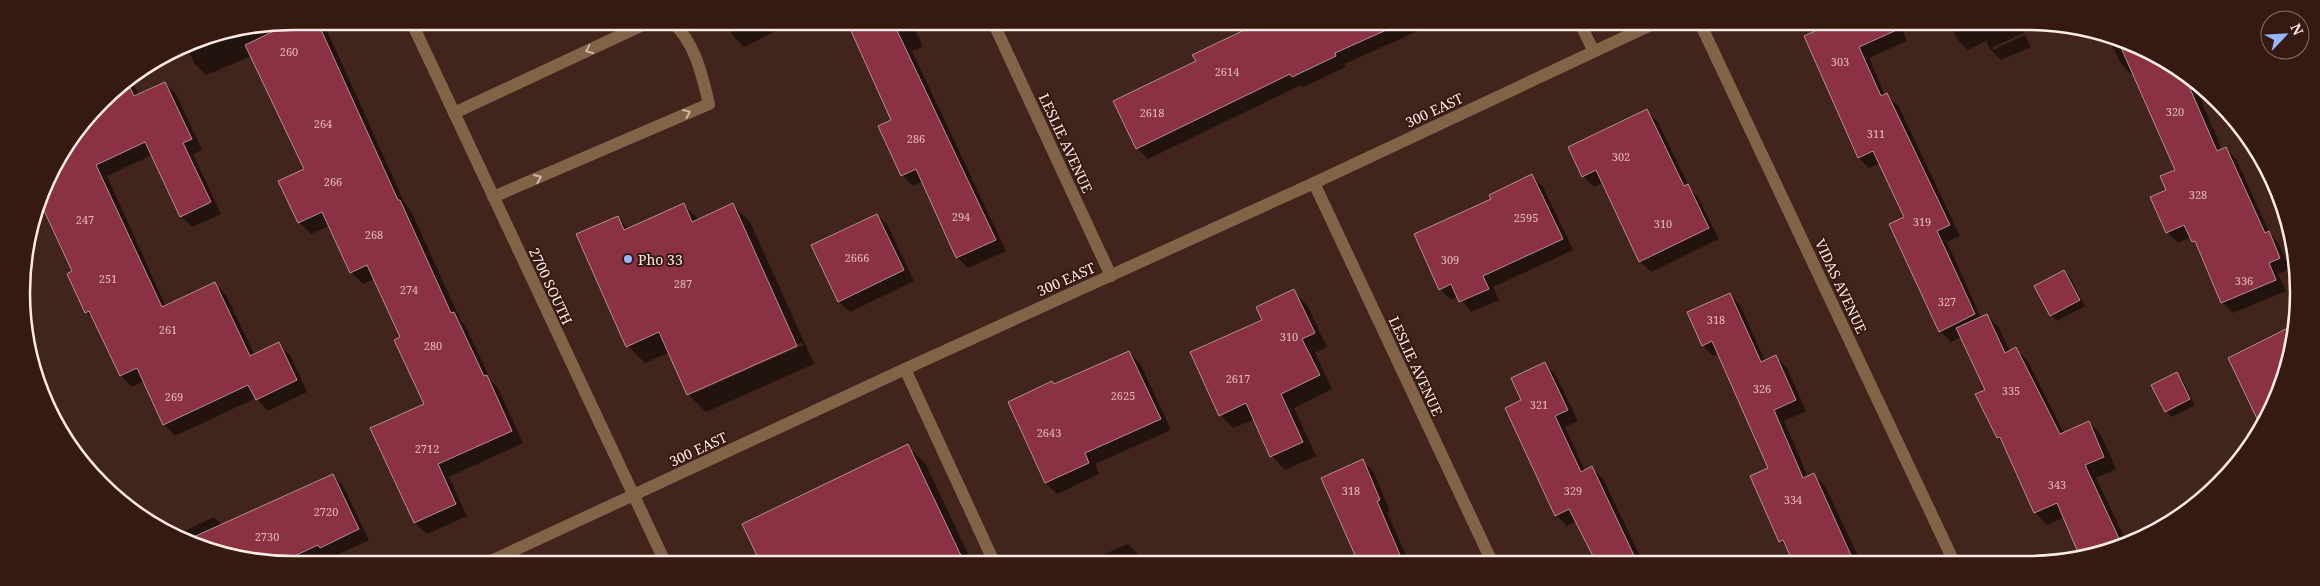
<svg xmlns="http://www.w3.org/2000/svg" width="2320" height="586" font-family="'Noto Serif',serif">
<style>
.shadow{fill:#0007;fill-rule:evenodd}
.building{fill:#8a3143;stroke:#b58f93}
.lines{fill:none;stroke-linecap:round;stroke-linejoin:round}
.minor{stroke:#816448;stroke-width:12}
.oneway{stroke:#cdb5a6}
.poi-dot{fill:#96b6fd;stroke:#361a12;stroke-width:2}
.labels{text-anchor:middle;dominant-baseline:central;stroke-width:4;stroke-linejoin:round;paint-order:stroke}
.number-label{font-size:11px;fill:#e2bcbc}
.street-label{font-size:14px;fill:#ffebe5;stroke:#361a12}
.poi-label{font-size:14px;fill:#ffebe5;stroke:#361a12;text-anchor:start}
.rim{fill:none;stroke:#ffebe5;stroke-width:2.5}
</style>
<rect width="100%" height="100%" fill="#41241c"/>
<g class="shadow">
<polygon points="293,21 320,21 325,26 405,204 410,209 461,321 465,325 491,381 498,388 523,443 449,477 467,516 427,534 415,523 425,404 402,337 374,279 363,284 351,272 329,226 311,234 299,222 306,169 252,56 206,75 194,63 186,44"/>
<polygon points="508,22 526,22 514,28"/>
<polygon points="727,22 781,22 783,27 744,47 733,36"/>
<polygon points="849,22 912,22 923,47 912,51 1006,251 968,268 957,257 923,181 913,186 902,175 893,120"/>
<polygon points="1248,23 1436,23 1344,64 1346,67 1303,87 1301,85 1148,159 1137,148 1197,61 1250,28"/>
<polygon points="1899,23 1907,41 1869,58 1885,95 1898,105 1960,236 1947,242 1981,318 1987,315 1999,328 2010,352 2016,349 2028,361 2064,433 2089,422 2101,435 2116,469 2096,478 2127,543 2066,561 2081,554 2065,517 2047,525 2035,512 2005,444 1998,438 1977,395 1986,390 1961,337 1951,342 1940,331 1906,218 1880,163 1869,168 1859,158 1806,37"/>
<polygon points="1950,23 2020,24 2024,33 1993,47 1993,50 2025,35 2031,47 2001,60 1990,49 1986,41 1968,50 1957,39"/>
<polygon points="2109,39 2163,58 2173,80 2183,76 2195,86 2222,150 2225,148 2236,159 2270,234 2279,244 2290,269 2278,274 2286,291 2233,313 2223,303 2200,248 2191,237 2178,243 2167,232 2168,191 2177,170 2134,73 2131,74 2121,64"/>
<polygon points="130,79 139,95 165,83 176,94 202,150 193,154 221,214 192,227 181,216 152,155 107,176 166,307 215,284 226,295 255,355 279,344 290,355 307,392 268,411 256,398 175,436 164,424 144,381 132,387 121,376 96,322 86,312 74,272 49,173 114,89"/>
<polygon points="1647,111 1658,122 1690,189 1698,197 1719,239 1651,272 1640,261 1603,183 1594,187 1583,176"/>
<polygon points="1532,176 1543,187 1573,250 1493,287 1499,300 1471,312 1458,296 1451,300 1440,289 1493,200"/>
<path d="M684 205 699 220 733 205 750 222 814 364 706 412 688 394 670 352 645 363 628 346 617 217 629 229ZM802 342 803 345 695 393V391Z"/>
<polygon points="877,215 888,226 914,281 850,312 839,302"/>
<polygon points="2064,271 2070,277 2085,306 2057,321 2051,315"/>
<polygon points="1293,291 1307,305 1327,347 1315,353 1332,389 1294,408 1316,456 1285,470 1272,456 1255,419 1233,428 1220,415 1264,321"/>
<polygon points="1729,294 1740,305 1765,361 1776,357 1787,368 1806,411 1784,421 1808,477 1814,475 1825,486 1861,562 1794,562 1789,550 1780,541 1770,469 1719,353 1713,356 1703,345"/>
<polygon points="2294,327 2296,329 2271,413"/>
<polygon points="1129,352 1140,363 1171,430 1095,464 1099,474 1057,494 1046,483 1009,402 1055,385"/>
<polygon points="1544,363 1555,374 1578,421 1565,427 1585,471 1592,468 1603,479 1643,562 1597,562 1577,521 1567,526 1556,515 1523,401"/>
<polygon points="2176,374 2182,379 2195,405 2172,417 2166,411"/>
<polygon points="907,446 925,463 972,562 761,562 743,525"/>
<polygon points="1362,461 1373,471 1390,511 1387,512 1409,562 1359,562 1322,478"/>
<polygon points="333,475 343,486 369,540 331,558 329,556 315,562 257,562 176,535 214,517 222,525"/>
<polygon points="1128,544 1139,555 1142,562 1086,562"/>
</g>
<g class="building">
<polygon points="295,21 317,21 398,200 400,200 451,313 454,312 484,376 487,375 512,431 438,464 456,504 414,523 370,428 424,404 394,340 400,337 367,265 350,273 322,212 298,223 278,181 304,169 245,45"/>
<polygon points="847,22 893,22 996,240 956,258 916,169 901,176 878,126 891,120"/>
<polygon points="1259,23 1402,23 1335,53 1336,56 1292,77 1290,74 1136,149 1113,101 1196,61 1192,55"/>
<polygon points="1833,23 1912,23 1859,47 1881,96 1887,93 1950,225 1937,231 1975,314 1939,332 1889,224 1904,217 1873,151 1858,158 1804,36"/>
<polygon points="2119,43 2163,58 2185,77 2217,151 2226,147 2265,233 2269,231 2280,258 2269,263 2276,280 2221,303 2195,241 2192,242 2184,225 2166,233 2150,197 2166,190 2160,176 2175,170"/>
<polygon points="127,81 134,96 165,82 192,139 183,143 211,202 180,217 145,142 96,165 162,307 215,282 250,356 279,342 297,380 256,400 248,385 163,425 137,368 120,376 89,311 85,313 67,274 72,271 41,204 49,173 114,89"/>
<polygon points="1647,109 1684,186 1688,184 1709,228 1639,262 1596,170 1582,177 1568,147"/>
<polygon points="1532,174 1563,239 1483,276 1489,289 1459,302 1451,284 1439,290 1414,234 1491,199 1489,195"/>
<polygon points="684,203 692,222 733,203 797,346 687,395 659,332 626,347 576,234 618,216 624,230"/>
<polygon points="877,214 904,270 838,302 811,245"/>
<polygon points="2064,270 2080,300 2050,316 2034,286"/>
<polygon points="1294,289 1315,333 1302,339 1320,375 1281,394 1303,442 1270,457 1246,403 1219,416 1190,352 1262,320 1256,307"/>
<polygon points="1730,293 1761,362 1776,355 1796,400 1774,410 1803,478 1814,473 1854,562 1793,562 1783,540 1779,542 1750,476 1768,468 1712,341 1702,346 1687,312"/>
<polygon points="1987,314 2005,353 2016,347 2060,434 2089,421 2104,457 2085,465 2122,545 2080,557 2057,503 2034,513 2000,437 1997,438 1975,394 1985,390 1956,328"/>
<polygon points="2296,324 2271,413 2261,427 2228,358"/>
<polygon points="1129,351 1161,419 1085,453 1089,463 1045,483 1008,402 1052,381 1054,384"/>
<polygon points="1545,362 1568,410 1555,416 1581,472 1592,466 1637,562 1596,562 1569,509 1555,516 1505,408 1521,400 1511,378"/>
<polygon points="2177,372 2190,399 2165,412 2151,385"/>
<polygon points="908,444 964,562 760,562 742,524"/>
<polygon points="1363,459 1380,500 1377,501 1403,562 1358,562 1321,478"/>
<polygon points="333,474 359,529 320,548 318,545 281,562 257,562 189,539"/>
</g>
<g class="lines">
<g class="minor">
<polyline points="411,21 665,562"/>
<polyline points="993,22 1111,276"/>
<polyline points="1580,23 1593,50"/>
<polyline points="1700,23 1954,562"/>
<polyline points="454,113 649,22"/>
<polyline points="1314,183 1492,562"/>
<path d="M493 197 709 104C702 75 695 42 672 22"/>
<polyline points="905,369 994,562"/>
<polyline points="489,562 905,369 1314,183 1655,23"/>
</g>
</g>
<defs><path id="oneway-chevron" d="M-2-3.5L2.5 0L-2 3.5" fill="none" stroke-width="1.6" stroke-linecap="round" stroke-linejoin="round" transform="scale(1.25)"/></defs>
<g class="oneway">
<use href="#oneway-chevron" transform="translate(589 50) rotate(155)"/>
<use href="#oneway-chevron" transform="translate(687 113) rotate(-23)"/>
<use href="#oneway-chevron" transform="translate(538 178) rotate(-23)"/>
</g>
<circle class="poi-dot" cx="628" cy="259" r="5"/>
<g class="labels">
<g class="number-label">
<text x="289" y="51">260</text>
<text x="1840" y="61">303</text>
<text x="1227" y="71">2614</text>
<text x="2175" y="111">320</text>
<text x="1152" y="112">2618</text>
<text x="323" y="123">264</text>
<text x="1876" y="133">311</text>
<text x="916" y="138">286</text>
<text x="1621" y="156">302</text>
<text x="333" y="181">266</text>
<text x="2198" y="194">328</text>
<text x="961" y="216">294</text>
<text x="1526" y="217">2595</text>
<text x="85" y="219">247</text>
<text x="1922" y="221">319</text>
<text x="1663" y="223">310</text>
<text x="374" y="234">268</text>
<text x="857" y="257">2666</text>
<text x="1450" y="259">309</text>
<text x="108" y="278">251</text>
<text x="2244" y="280">336</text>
<text x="683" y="283">287</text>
<text x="409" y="289">274</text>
<text x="1947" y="301">327</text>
<text x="1716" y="319">318</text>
<text x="168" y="329">261</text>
<text x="1289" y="336">310</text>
<text x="433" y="345">280</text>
<text x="1238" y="378">2617</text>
<text x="1762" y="388">326</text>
<text x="2011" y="390">335</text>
<text x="1123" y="395">2625</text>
<text x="174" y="396">269</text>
<text x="1539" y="404">321</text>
<text x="1049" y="432">2643</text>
<text x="427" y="448">2712</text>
<text x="2057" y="484">343</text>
<text x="1351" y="490">318</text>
<text x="1573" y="490">329</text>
<text x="1793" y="499">334</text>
<text x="326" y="511">2720</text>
<text x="267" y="536">2730</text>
</g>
<g class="street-label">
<text transform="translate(1434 110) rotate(-25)">300 EAST</text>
<text transform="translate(1066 143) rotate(65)">LESLIE AVENUE</text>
<text transform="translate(1066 279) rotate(-24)">300 EAST</text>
<text transform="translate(551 286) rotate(65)">2700 SOUTH</text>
<text transform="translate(1841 286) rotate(65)">VIDAS AVENUE</text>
<text transform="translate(1416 366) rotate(65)">LESLIE AVENUE</text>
<text transform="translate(698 449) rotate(-25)">300 EAST</text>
</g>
<g class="poi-label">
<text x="638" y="259">Pho 33</text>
</g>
</g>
<path d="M0 0H2320V586H0ZM293 30H2027A263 263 0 0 1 2290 293V293A263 263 0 0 1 2027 556H293A263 263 0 0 1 30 293V293A263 263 0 0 1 293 30Z" fill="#361a12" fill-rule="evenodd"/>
<path class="rim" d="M293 30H2027A263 263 0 0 1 2290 293V293A263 263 0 0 1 2027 556H293A263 263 0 0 1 30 293V293A263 263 0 0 1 293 30Z"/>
<g transform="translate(2285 35) rotate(65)"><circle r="24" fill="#361a12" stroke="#866e66"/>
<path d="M0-4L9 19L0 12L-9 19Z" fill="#96b6fd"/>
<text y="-8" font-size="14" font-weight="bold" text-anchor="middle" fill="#ffebe5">N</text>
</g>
</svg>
